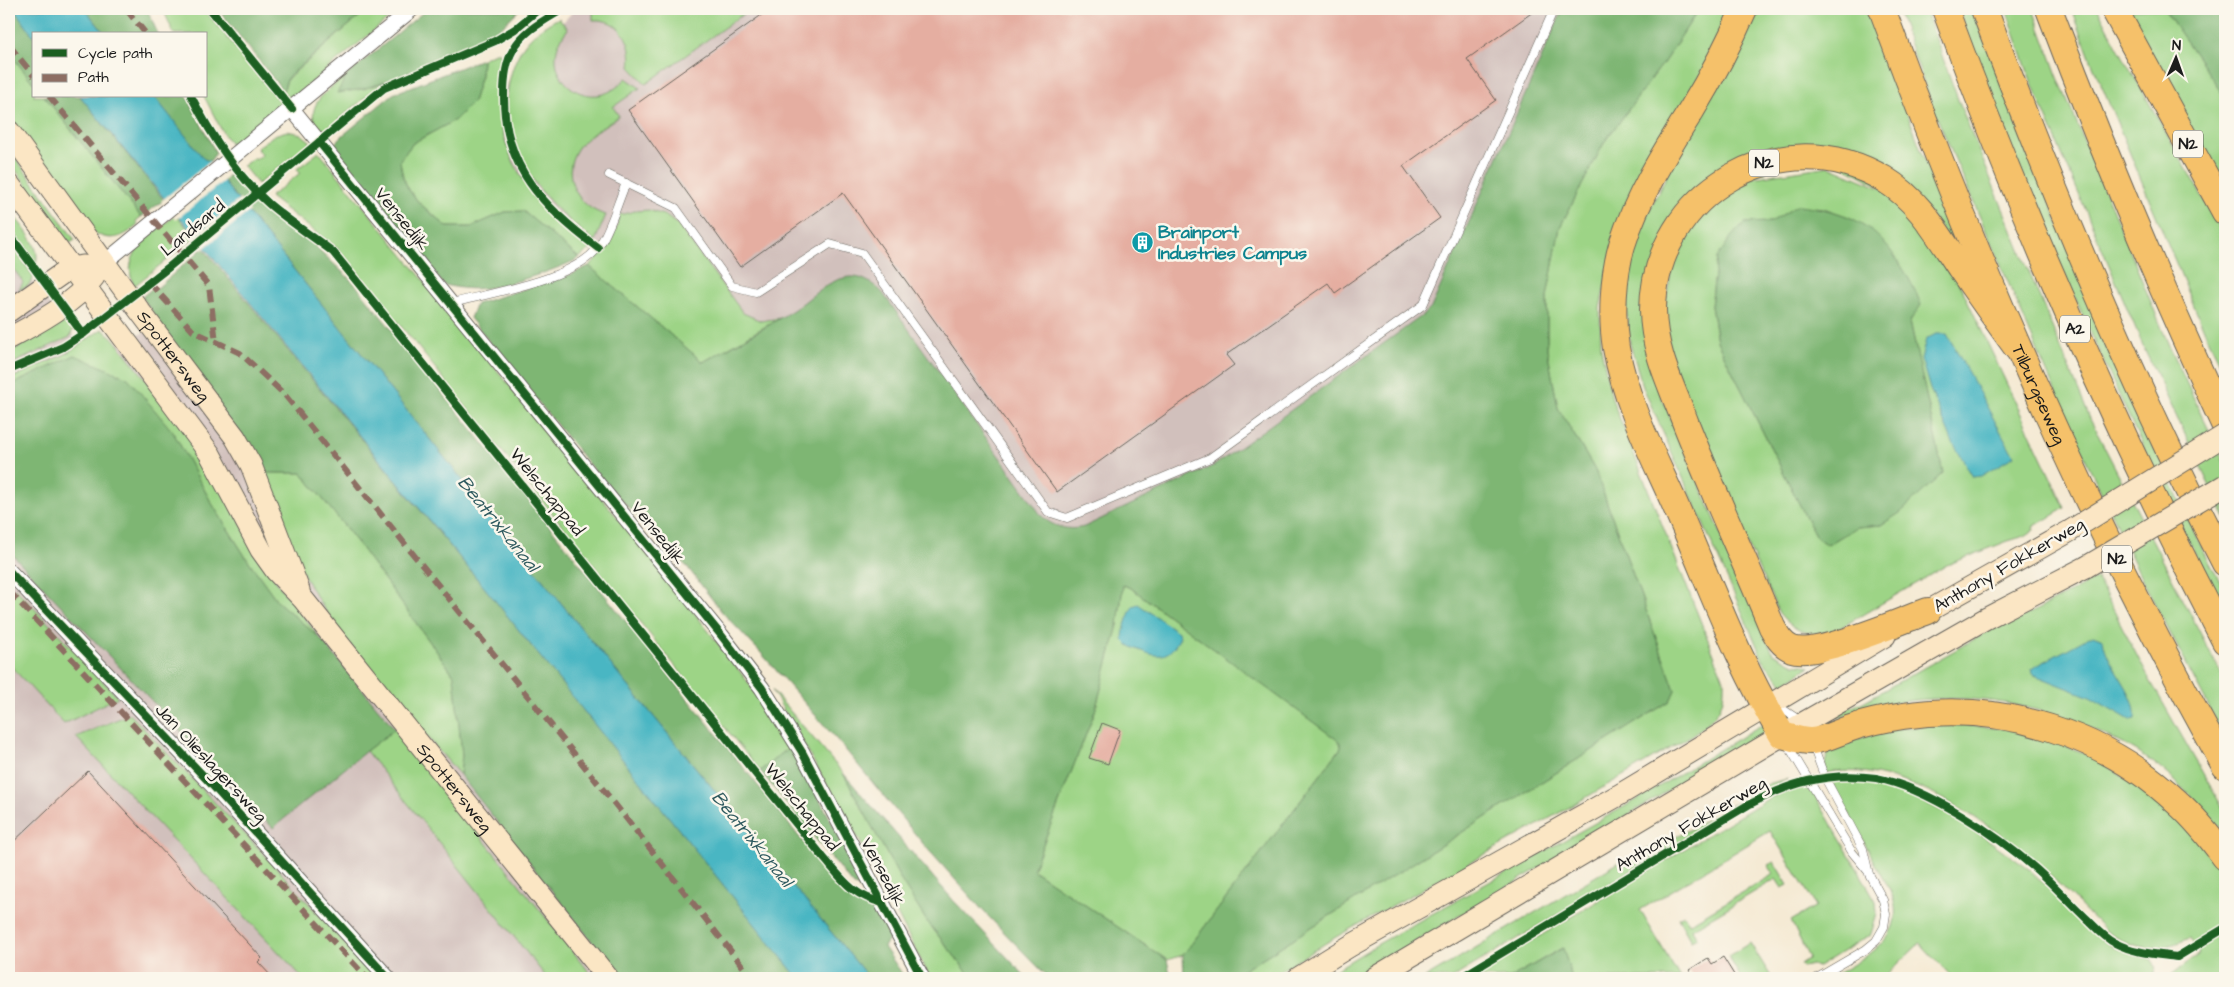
<svg xmlns="http://www.w3.org/2000/svg" width="2234" height="987" font-family="'Architects Daughter',sans-serif">
<style>
.industrial{fill:#d1c0bc}
.green{fill:#9dd486;stroke:#5c7851;fill-rule:evenodd}
.forest{fill:#7eb673;stroke:#4d6948}
.water{fill:#48b6c3;stroke:#326970}
.pier{fill:#f5ead4}
.building{fill:#e5aea1}
.lines{fill:none;stroke-linecap:round;stroke-linejoin:round}
.lane-casing{stroke:#68645c;stroke-width:9}
.street-casing{stroke:#68645c;stroke-width:17}
.secondary-casing{stroke:#68645c;stroke-width:23}
.highway-casing{stroke:#68645c;stroke-width:28}
.lane{stroke:#fff;stroke-width:8}
.street{stroke:#fff;stroke-width:15}
.secondary{stroke:#fbe6c4;stroke-width:21}
.highway{stroke:#f5c16b;stroke-width:26}
.secondary-bridge-casing{stroke:#68645c;stroke-width:23;stroke-linecap:butt}
.secondary-bridge{stroke:#fbe6c4;stroke-width:21}
.quiet{stroke:#8d6e63;stroke-width:6;stroke-dasharray:12 6;stroke-linecap:butt}
.cycleway-casing{stroke:#fbf7ec;stroke-width:11}
.cycleway{stroke:#1b5e20;stroke-width:8}
.labels{text-anchor:middle;dominant-baseline:central;stroke-width:5;stroke-linejoin:round;paint-order:stroke}
.shield{fill:#fbf7ec;stroke:#5f5e5a;stroke-width:1}
.shield-label{font-size:16px;font-weight:bold;fill:#1c1c1c}
.street-label{font-size:18px;fill:#1c1c1c;stroke:#fbf7ec}
.culture-label{font-size:18px;font-weight:bold;fill:#0d838f;stroke:#fbf7ec;text-anchor:start}
.water-label{font-size:19px;font-style:italic;fill:#2e5a5f;stroke:#fbf7ec}
</style>
<rect width="100%" height="100%" fill="#fbf7ec"/>
<filter id="ink" filterUnits="userSpaceOnUse"><feTurbulence type="fractalNoise" baseFrequency=".02" numOctaves="2"/><feDisplacementMap in="SourceGraphic" scale="10" xChannelSelector="R" yChannelSelector="G"/><feConvolveMatrix kernelMatrix="1 2 1 2 8 2 1 2 1" color-interpolation-filters="sRGB"/></filter>
<filter id="wash" filterUnits="userSpaceOnUse"><feTurbulence type="fractalNoise" baseFrequency=".0096" numOctaves="4" result="noise"/><feDisplacementMap in="SourceGraphic" scale="20" xChannelSelector="R" yChannelSelector="G"/><feGaussianBlur stdDeviation="1.12" result="paint"/><feColorMatrix in="noise" values="0 0 0 0 0 0 0 0 0 0 0 0 0 0 0 0 0 1.4 0 .05"/><feComposite in="paint" operator="in"/></filter>
<g filter="url(#wash)">
<rect width="100%" height="100%" fill="#f5ead4"/>
<g class="industrial">
<polygon points="575,9 1568,9 1430,319 1215,470 1052,545 712,355 457,139"/>
<polygon points="9,251 88,355 177,319 702,978 9,978"/>
</g>
<g class="green">
<polygon points="163,9 204,9 283,106 233,146 224,135 204,96 206,96 206,34 174,34"/>
<polygon points="368,9 400,9 290,100 283,91 288,78"/>
<path d="M593 9H750L646 84 630 67C634 43 620 18 593 20Z"/>
<path d="M1699 9H1738L1614 244 1600 308 1601 348 1612 399 1724 680C1725 709 1717 715 1696 733L1568 808 1336 937 1268 978H1231L1670 701 1675 690 1595 470 1558 408 1547 349V297L1560 227 1605 141 1664 62Z"/>
<polygon points="1751,9 1868,9 1960,253 1928,212 1817,152 1691,200 1648,343 1656,384 1773,653 1794,664 1810,666 1783,684 1764,662 1643,387 1630,344 1626,307 1629,250"/>
<polygon points="1897,9 1925,9 1960,105 2091,421 2225,681 2225,738 2142,579 2071,428 1935,113"/>
<path d="M1958 9H1972L2117 369 2203 550 2225 591V613C2125 417 2034 215 1958 9Z"/>
<polygon points="2006,9 2033,9 2057,75 2170,348 2225,464 2225,518 2147,355 2031,81"/>
<polygon points="2072,9 2098,9 2117,46 2225,237 2225,373 2205,332 2092,63"/>
<polygon points="2123,9 2164,9 2225,97 2225,196"/>
<path d="M559 18 568 29C530 73 591 122 626 78L640 88 613 107 619 116C607 125 591 133 581 144 558 170 575 207 606 215L595 241C544 204 494 146 510 78 518 47 531 32 559 18Z"/>
<path d="M9 52 34 84V96H44L141 217 136 221 138 225C123 238 109 243 92 231L9 117Z"/>
<path d="M495 53H500L504 59C504 75 497 91 499 108 504 169 543 214 591 248L579 258 523 211 505 212 471 227H447C423 205 403 195 400 160L413 143 455 120 473 102 481 75 482 59Z"/>
<path d="M347 75 338 92 363 89 391 80 379 86 321 134C300 106 327 91 347 75Z"/>
<polygon points="287,131 301,134 311,142 258,184 243,166 253,158 256,159 262,155 257,148 274,135"/>
<polygon points="9,149 75,240 70,243 63,235 10,162"/>
<polygon points="319,152 679,593 751,686 791,746 760,771 360,275 339,250 270,197 300,173 297,169"/>
<path d="M1829 166 1892 193 1949 261 2065 508 2033 527 2034 530 2025 536 2008 541 1947 565 1835 631C1808 636 1797 634 1779 613L1679 394 1662 321 1676 245 1738 180ZM1798 205 1824 208 1851 218 1910 321 1943 473 1881 525 1857 527 1827 545 1816 537 1717 341 1711 306 1717 259 1744 223 1771 222Z"/>
<path d="M9 210C19 223 42 245 36 263L9 227Z"/>
<path d="M649 210 666 216 678 225 743 313 761 321 780 318 703 362 589 266C605 252 616 237 619 215L635 211Z"/>
<path d="M176 215 195 237 134 286C119 253 153 233 176 215Z"/>
<polygon points="9,242 34,277 28,286 19,290 23,282 9,262"/>
<polygon points="65,320 73,329 70,337 9,365 9,353"/>
<polygon points="102,329 112,337 186,429 277,583 320,638 278,602 245,556 211,502 173,432 75,355 9,386 9,379 64,355"/>
<path d="M263 473H302L354 538 454 675 462 755 460 775C409 715 352 656 311 588 290 553 278 511 263 473Z"/>
<path d="M2097 578 2147 675 2225 812V834C2202 806 2179 782 2149 760 2133 748 2114 739 2096 731 2015 694 1922 687 1838 718L1836 714 1863 702 1989 631 2037 610Z"/>
<polygon points="1123,585 1131,588 1342,743 1341,748 1183,955 1167,960 1033,870 1095,711 1118,625"/>
<polygon points="15,588 118,697 64,724 9,664 9,593"/>
<polygon points="772,690 843,773 902,882 926,920 972,978 930,978 862,845"/>
<polygon points="130,714 263,853 376,978 303,978 76,737"/>
<polygon points="1766,722 1770,730 1355,978 1322,978 1378,944 1638,799"/>
<path d="M1942 724 2009 729 2044 738 2087 754 2152 793 2198 839 2225 875V978H2167L2199 954 2190 938C2157 952 2137 951 2106 931 2079 905 2053 876 2023 852 1972 812 1894 761 1826 773L1825 762 1832 746 1893 729Z"/>
<polygon points="395,729 594,978 547,978 366,751"/>
<polygon points="1788,779 1766,790 1452,978 1425,978 1618,863 1691,829 1770,783"/>
<path d="M1835 780 1859 782 1891 787 1910 795 1962 821 2030 870 2101 939 2115 948 2151 959C2157 966 2157 971 2152 978H1953L1920 943 1883 978H1830C1863 958 1910 939 1891 892L1832 783Z"/>
<polygon points="1802,786 1807,786 1814,794 1876,901 1877,914 1871,934 1818,967 1812,965 1802,967 1800,964 1809,958 1791,921 1816,906 1770,831 1640,910 1680,978 1572,978 1562,948 1510,978 1470,978 1771,797"/>
<polygon points="1774,862 1788,885 1782,888 1776,879 1692,929 1697,938 1691,941 1678,918 1684,915 1689,924 1774,874 1768,865"/>
<polygon points="1750,943 1772,978 1741,978 1728,956"/>
</g>
<g class="forest">
<polygon points="9,9 14,9 34,37 34,84 9,52"/>
<polygon points="85,9 147,9 158,34 105,34"/>
<polygon points="218,9 368,9 288,77 283,91"/>
<polygon points="427,9 520,9 493,35 473,46 391,80 363,89 337,93 347,75"/>
<path d="M1563 9H1699L1664 62 1605 141 1560 227 1547 297V349L1558 408 1595 470 1675 690 1670 701 1231 978H1184L1183 955 1341 748 1340 742 1131 588 1123 585 1118 625 1095 711 1033 870 1167 960 1171 978H1049L986 914 925 846 844 748 761 653 722 612 688 568 600 478 470 318 476 304 572 274 589 266 703 362C733 345 764 329 793 310 809 300 825 282 844 278 859 274 871 282 882 292L1041 515C1052 527 1068 531 1084 527L1215 465 1426 313 1431 308Z"/>
<polygon points="2164,9 2225,9 2225,97"/>
<path d="M482 59 481 75 473 102 455 120 413 143 400 160C403 195 422 205 447 227H471L505 212 523 211 579 258C563 268 506 286 487 288 473 290 458 288 444 285L331 147 342 136 393 94Z"/>
<polygon points="44,96 80,96 164,200 141,217"/>
<polygon points="154,96 187,96 216,153 210,161 204,160"/>
<polygon points="233,172 271,217 312,243 355,284 837,884 858,902 877,908 892,935 884,947 905,978 869,978 589,638 227,186 224,180"/>
<path d="M1798 205C1845 211 1871 221 1898 261 1908 276 1915 289 1921 305L1910 321 1943 473 1900 513 1881 525 1857 527 1827 545 1816 537 1717 341 1711 306 1717 258 1731 237 1744 223 1771 222Z"/>
<polygon points="203,248 493,598 798,978 621,978 460,775 462,755 454,675 354,538 302,473 263,473 142,297 154,287 156,289"/>
<polygon points="75,355 128,378 173,432 211,502 245,556 278,602 320,638 395,729 366,751 273,828 9,551 9,386"/>
<polygon points="791,746 870,893 854,886 760,771"/>
<polygon points="843,773 953,900 1027,978 972,978 926,920 902,882"/>
<polygon points="1563,948 1572,978 1510,978"/>
</g>
<g class="water">
<polygon points="14,9 85,9 105,34 34,34 34,37"/>
<polygon points="80,96 154,96 204,159 210,161 227,186 589,638 869,978 798,978 493,598"/>
<polygon points="1936,334 1947,334 2014,456 1981,476 1973,477 1952,441 1930,389 1921,359 1926,339"/>
<path d="M1138 604 1178 632 1180 637C1171 655 1163 659 1144 652 1136 649 1129 647 1123 640 1123 628 1127 618 1133 606Z"/>
<path d="M2093 635 2103 639C2106 667 2138 691 2135 719L2130 720 2090 697 2032 674 2031 669Z"/>
</g>
<g class="pier">
<polygon points="212,160 226,179 176,220 161,201"/>
<polygon points="240,199 250,211 202,250 192,238"/>
</g>
<g id="blocks">
<g class="building">
<polygon points="770,9 1537,9 1467,59 1496,100 1403,166 1440,218 1335,293 1328,283 1318,290 1226,355 1234,365 1057,492 843,193 740,267 628,110"/>
<polygon points="1102,723 1120,730 1108,764 1089,758"/>
<polygon points="88,771 262,958 258,962 273,978 9,978 9,846"/>
<polygon points="1723,957 1736,978 1688,978 1693,976 1689,970 1708,958 1712,964"/>
</g>
</g>
</g>
<g filter="url(#ink)">
<use href="#blocks" fill-opacity="0" stroke="#68645c" stroke-width="1"/>
<g class="lines">
<defs>
<g id="lane">
<polyline points="609,175 676,208 732,286 756,292 830,244 862,253 1048,512 1067,518 1210,458 1423,305 1554,9"/>
<path d="M452 303C490 293 577 279 599 246 611 228 617 204 626 183"/>
<polyline points="1773,707 1784,710 1802,722"/>
<polyline points="1786,742 1852,852 1867,870"/>
<polyline points="1813,746 1825,778 1863,849 1869,874 1883,900 1886,914 1884,927 1876,941 1865,950 1817,978"/>
</g>
<g id="street">
<polyline points="292,109 721,635 762,688 802,752 922,978"/>
<polyline points="104,263 412,9"/>
<polyline points="9,571 213,786 388,978"/>
</g>
<g id="secondary">
<path id="s1" d="M9 131 139 310 235 437 251 465 299 590"/>
<path id="s2" d="M9 184 210 454 261 550 276 571 303 599 335 639 608 978"/>
<polyline points="9,311 70,268 84,266"/>
<path d="M9 338C36 324 75 303 94 277"/>
<polyline points="1914,619 2070,531"/>
<polyline points="1298,978 1350,946 1619,795 1885,636"/>
<polyline points="1374,978 1803,723 1985,619 2086,567"/>
</g>
<g id="highway">
<path d="M1744 9C1729 44 1711 78 1691 111 1664 154 1637 197 1622 245 1613 276 1611 317 1616 348 1627 410 1659 466 1683 523 1714 595 1741 668 1782 735 1791 737 1803 742 1812 741 1823 740 1837 733 1848 729 1865 723 1884 719 1903 716 2003 701 2105 734 2178 803 2196 819 2211 838 2225 857"/>
<path id="s3" d="M1882 9C1978 269 2090 524 2225 766"/>
<path d="M1945 9C2025 225 2119 437 2225 641"/>
<path d="M1984 9C2054 197 2132 384 2225 563"/>
<path d="M2049 9C2102 150 2161 289 2225 426"/>
<polyline points="2114,9 2225,212"/>
<path d="M1928 611C1900 621 1817 658 1792 649 1782 645 1777 636 1772 627 1744 559 1713 492 1686 424 1672 387 1653 350 1653 310 1654 192 1782 118 1884 179 1920 201 1938 235 1961 269 1979 295 1998 322 2017 348"/>
</g>
</defs>
<use href="#lane" class="lane-casing"/>
<use href="#street" class="street-casing"/>
<use href="#secondary" class="secondary-casing"/>
<use href="#highway" class="highway-casing"/>
<use href="#lane" class="lane"/>
<use href="#street" class="street"/>
<use href="#secondary" class="secondary"/>
<use href="#highway" class="highway"/>
<defs>
<g id="secondary-bridge">
<polyline points="2070,531 2225,435"/>
<polyline points="2086,567 2225,485"/>
</g>
</defs>
<use href="#secondary-bridge" class="secondary-bridge-casing"/>
<use href="#secondary-bridge" class="secondary-bridge"/>
<g class="quiet">
<polyline points="126,9 146,34"/>
<polyline points="9,45 34,76"/>
<polyline points="49,96 209,286 216,342"/>
<polyline points="149,282 193,331 240,353 284,394 622,813 752,978"/>
<polyline points="9,591 367,978"/>
</g>
<defs>
<g id="cycleway">
<polyline points="210,9 292,109"/>
<path d="M563 9C545 20 523 31 513 50 506 62 504 81 504 95 503 167 544 208 598 248"/>
<path d="M191 96C211 135 237 176 269 204 289 221 312 236 333 252L823 857C843 880 851 895 883 903"/>
<polyline points="319,142 721,635 762,688 802,752 922,978"/>
<polyline points="9,234 83,334"/>
<polyline points="9,370 63,347 83,334 169,267 384,88 495,41 515,29 539,9"/>
<polyline points="9,571 213,786 388,978"/>
<path d="M1460 978 1748 805C1768 795 1786 786 1808 781 1829 776 1854 775 1876 778 1928 788 1997 835 2037 870 2055 886 2071 904 2089 921 2096 928 2105 938 2115 943 2134 953 2156 954 2177 957L2225 928"/>
</g>
</defs>
<use href="#cycleway" class="cycleway-casing"/>
<use href="#cycleway" class="cycleway"/>
</g>
</g>
<defs>
<symbol id="building-disc" viewBox="-11 -11 22 22"><circle r="9.5" fill="#0f9aa8" stroke="#fbf7ec"/><path d="M-4-6H4V6H1V3H-1V6H-4ZM-2.5-4.3h1.7v1.8h-1.7ZM.8-4.3h1.7v1.8H.8ZM-2.5-1h1.7V.8h-1.7ZM.8-1h1.7V.8H.8Z" fill="#fff"/></symbol>
</defs>
<g fill-rule="evenodd">
<use href="#building-disc" x="1130" y="230" width="25" height="25"/>
</g>
<g class="labels">
<g class="shield">
<rect x="2173" y="130.5" width="30" height="27" rx="4"/>
<rect x="1749" y="149.5" width="30" height="27" rx="4"/>
<rect x="2060" y="315.5" width="30" height="27" rx="4"/>
<rect x="2102" y="545.5" width="30" height="27" rx="4"/>
</g>
<g class="shield-label">
<text x="2188" y="144">N2</text>
<text x="1764" y="163">N2</text>
<text x="2075" y="329">A2</text>
<text x="2117" y="559">N2</text>
</g>
<g class="street-label">
<text transform="translate(402 219) rotate(51)">Vensedijk</text>
<text transform="translate(193 228) rotate(-40)">Landsard</text>
<text stroke="none"><textPath href="#s1" startOffset="279">Spottersweg</textPath></text>
<text stroke="none"><textPath href="#s3" startOffset="416">Tilburgseweg</textPath></text>
<text transform="translate(547 492) rotate(51)">Welschappad</text>
<text transform="translate(658 533) rotate(51)">Vensedijk</text>
<text transform="translate(2009 565) rotate(-30)">Anthony Fokkerweg</text>
<text transform="translate(211 763) rotate(47)">Jan Olieslagersweg</text>
<text stroke="none"><textPath href="#s2" startOffset="752">Spottersweg</textPath></text>
<text transform="translate(802 807) rotate(51)">Welschappad</text>
<text transform="translate(1691 824) rotate(-30)">Anthony Fokkerweg</text>
<text transform="translate(883 872) rotate(62)">Vensedijk</text>
</g>
<g class="culture-label">
<text x="1158" y="232">Brainport<tspan x="1158" dy="21">Industries Campus</tspan></text>
</g>
<g class="water-label">
<text transform="translate(498 524) rotate(51)">Beatrixkanaal</text>
<text transform="translate(752 839) rotate(51)">Beatrixkanaal</text>
</g>
</g>
<rect width="2234" height="987" fill="none" stroke="#fbf7ec" stroke-width="30"/>
<rect x="32" y="32" width="175" height="65" fill="#fbf7ec" stroke="#a29f99"/>
<rect x="42" y="49" width="25" height="8" fill="#1b5e20" stroke="#a29f99"/>
<text x="78" y="58" font-size="15" fill="#1c1c1c">Cycle path</text>
<rect x="42" y="74" width="25" height="8" fill="#8d6e63" stroke="#a29f99"/>
<text x="78" y="82" font-size="15" fill="#1c1c1c">Path</text>
<g transform="translate(2176 58) rotate(2)" stroke="#fbf7ec" stroke-width="4" paint-order="stroke">
<path d="M0-4L9 19L0 12L-9 19Z" fill="#1c1c1c"/>
<text y="-8" font-size="14" font-weight="bold" text-anchor="middle" fill="#1c1c1c">N</text>
</g>
</svg>
